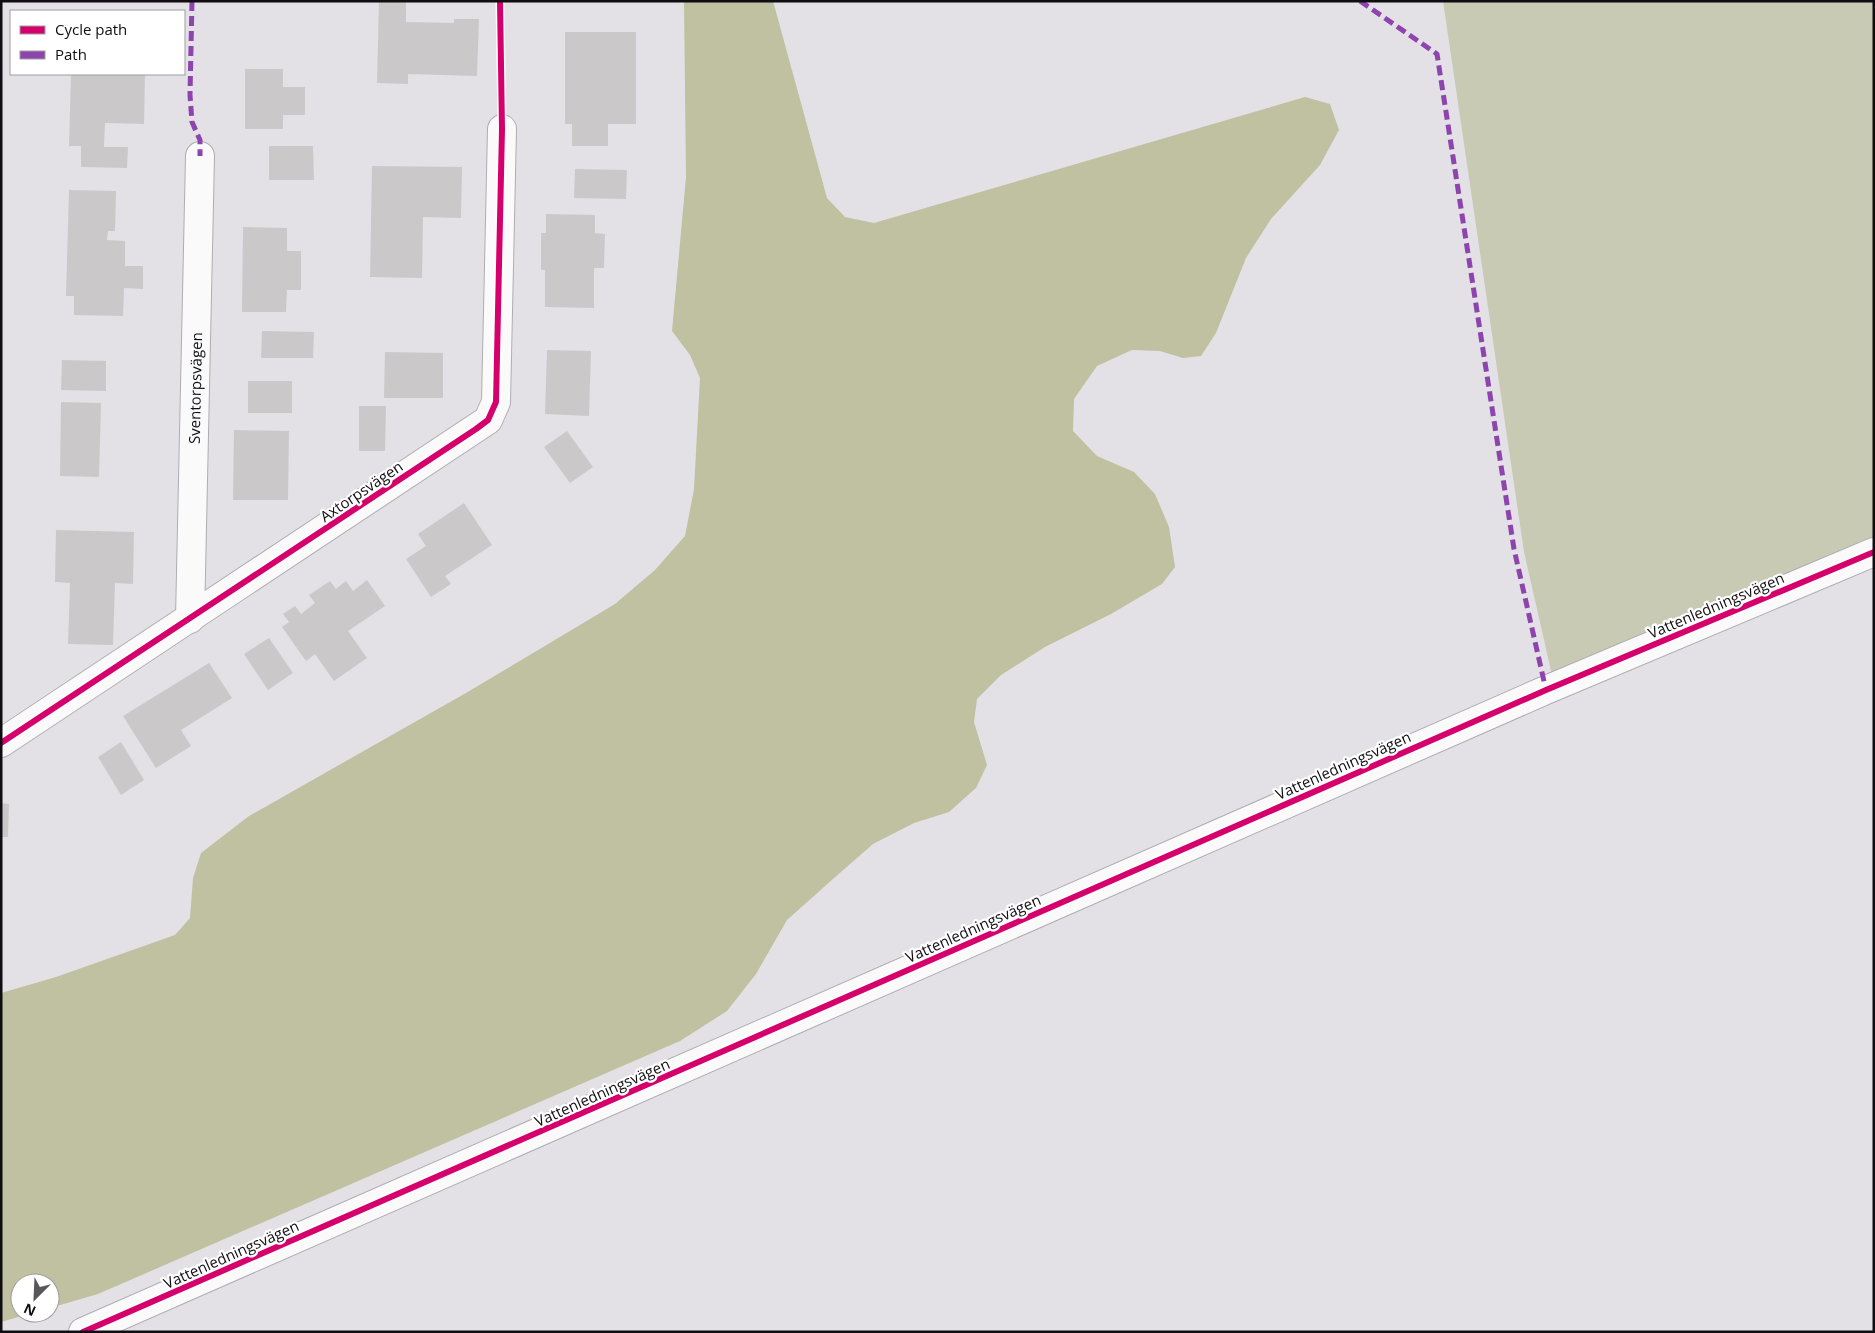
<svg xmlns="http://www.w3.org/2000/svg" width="1875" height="1333" font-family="'Open Sans',sans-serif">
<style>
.green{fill:#c9cab4}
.forest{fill:#bfc1a1}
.building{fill:#cbc8ca}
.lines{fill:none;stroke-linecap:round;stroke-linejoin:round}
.minor-casing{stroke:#aeadb1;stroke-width:30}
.minor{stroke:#fbfafb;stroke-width:28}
.quiet{stroke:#8e44ad;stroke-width:5;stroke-dasharray:10 5;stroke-linecap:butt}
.cycleway-casing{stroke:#fff;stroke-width:9}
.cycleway{stroke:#d6006c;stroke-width:6}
.labels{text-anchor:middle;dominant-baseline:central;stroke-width:4.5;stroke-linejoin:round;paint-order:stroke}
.street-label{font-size:15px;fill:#0f0d11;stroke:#fff}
</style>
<rect width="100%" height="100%" fill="#e3e1e6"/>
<polygon class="green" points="1443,1 1874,1 1874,537 1552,675 1524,552"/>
<polygon class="forest" points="684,1 773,1 827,198 845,217 874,223 1305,97 1330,104 1339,130 1320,165 1271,219 1246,258 1216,333 1201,356 1183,358 1160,351 1132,350 1097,366 1074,399 1073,431 1097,456 1134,472 1155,494 1169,527 1175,567 1162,584 1111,614 1045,647 1001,675 977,699 974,722 987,765 976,788 949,812 914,823 873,844 833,879 787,920 756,974 727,1011 680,1041 98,1294 50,1308 50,1283 20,1283 20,1313 32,1313 1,1322 1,993 56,977 175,935 190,918 193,878 201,853 249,816 466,693 615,604 655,570 685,536 694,489 700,378 690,355 672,331 686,177"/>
<g class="building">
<polygon points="379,1 406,1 406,22 454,23 454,19 479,19 477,76 408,74 408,84 377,83"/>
<polygon points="565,32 636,32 636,124 608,124 608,146 572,146 572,124 565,124"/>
<polygon points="245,69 283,69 283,87 305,87 305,115 283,115 283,129 245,129"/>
<polygon points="71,74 145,74 144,124 105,123 104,147 128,147 127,168 81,167 81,146 69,146"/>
<polygon points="269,146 313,146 314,180 269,180"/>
<polygon points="372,166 462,167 461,218 423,217 422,278 370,277"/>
<polygon points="575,169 627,170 626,199 574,198"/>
<polygon points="69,190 116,191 115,231 108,231 107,240 125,241 125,266 143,266 143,289 124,288 123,316 74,315 74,296 66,296"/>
<polygon points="546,214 595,215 595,233 605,234 604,268 594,268 594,308 545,307 545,270 541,270 541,233 546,233"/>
<polygon points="243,227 287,228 287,251 301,251 301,290 287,290 286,312 242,312"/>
<polygon points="262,331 314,332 313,358 261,358"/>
<polygon points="547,350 591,351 589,416 545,414"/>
<polygon points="385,352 443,353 443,398 384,398"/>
<polygon points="62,360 106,361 106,391 61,390"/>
<rect x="248" y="381" width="44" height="32"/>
<polygon points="61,402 101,403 99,477 60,476"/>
<polygon points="359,406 386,406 385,451 359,451"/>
<polygon points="234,430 289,431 288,500 233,500"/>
<polygon points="567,431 593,467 570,483 544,447"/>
<polygon points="464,503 492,545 445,576 451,584 431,597 406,559 426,546 418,534"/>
<polygon points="56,530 134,532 133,584 115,583 113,645 68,644 70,583 55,582"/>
<polygon points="367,580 385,606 348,631 367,658 334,681 315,654 306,661 282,627 289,622 283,614 295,606 301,614 315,603 309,595 330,581 336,589 346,581 353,591"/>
<polygon points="269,638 293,673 268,690 244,654"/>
<polygon points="209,663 232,698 181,730 191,746 156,768 123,716"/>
<polygon points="121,742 144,780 121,795 98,757"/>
<polygon points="1,803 9,804 8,837 1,837"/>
</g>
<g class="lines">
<defs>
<g id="minor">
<path id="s1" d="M190 619 200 156"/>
<polyline points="1,743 488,420 496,402 502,129"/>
<polyline points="83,1332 1546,690 1874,552"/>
</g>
</defs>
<use href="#minor" class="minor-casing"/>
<use href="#minor" class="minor"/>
<g class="quiet">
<polyline points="192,1 190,95 192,122 200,140 200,156"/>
<polyline points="1360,1 1437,54 1514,549 1546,690"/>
</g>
<defs>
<g id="cycleway">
<polyline points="1,743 476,429 488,420 496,402 502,129 500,1"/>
<polyline points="83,1332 1546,690 1874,552"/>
</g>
</defs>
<use href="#cycleway" class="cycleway-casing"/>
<use href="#cycleway" class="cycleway"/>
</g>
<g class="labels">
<g class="street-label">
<text stroke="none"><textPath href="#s1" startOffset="231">Sventorpsvägen</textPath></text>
<text transform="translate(361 491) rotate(-34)">Axtorpsvägen</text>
<text transform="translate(1716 605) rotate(-23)">Vattenledningsvägen</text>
<text transform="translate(1343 765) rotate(-24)">Vattenledningsvägen</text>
<text transform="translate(973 928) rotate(-24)">Vattenledningsvägen</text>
<text transform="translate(602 1092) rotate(-24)">Vattenledningsvägen</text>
<text transform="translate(231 1254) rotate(-24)">Vattenledningsvägen</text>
</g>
</g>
<rect width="1875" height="1333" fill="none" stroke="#0f0d11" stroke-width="5"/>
<rect x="10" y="10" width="175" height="65" fill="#ffffff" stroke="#9f9ea0"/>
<rect x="20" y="26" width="25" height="8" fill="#d6006c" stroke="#9f9ea0"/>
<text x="55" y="35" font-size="15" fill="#0f0d11">Cycle path</text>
<rect x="20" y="51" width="25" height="8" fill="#8e44ad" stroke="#9f9ea0"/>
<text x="55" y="60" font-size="15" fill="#0f0d11">Path</text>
<g transform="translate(35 1298) rotate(204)"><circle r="24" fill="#ffffff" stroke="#9f9ea0"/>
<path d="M0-4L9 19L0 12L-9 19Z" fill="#59575c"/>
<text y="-8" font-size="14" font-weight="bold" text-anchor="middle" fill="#0f0d11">N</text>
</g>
</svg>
